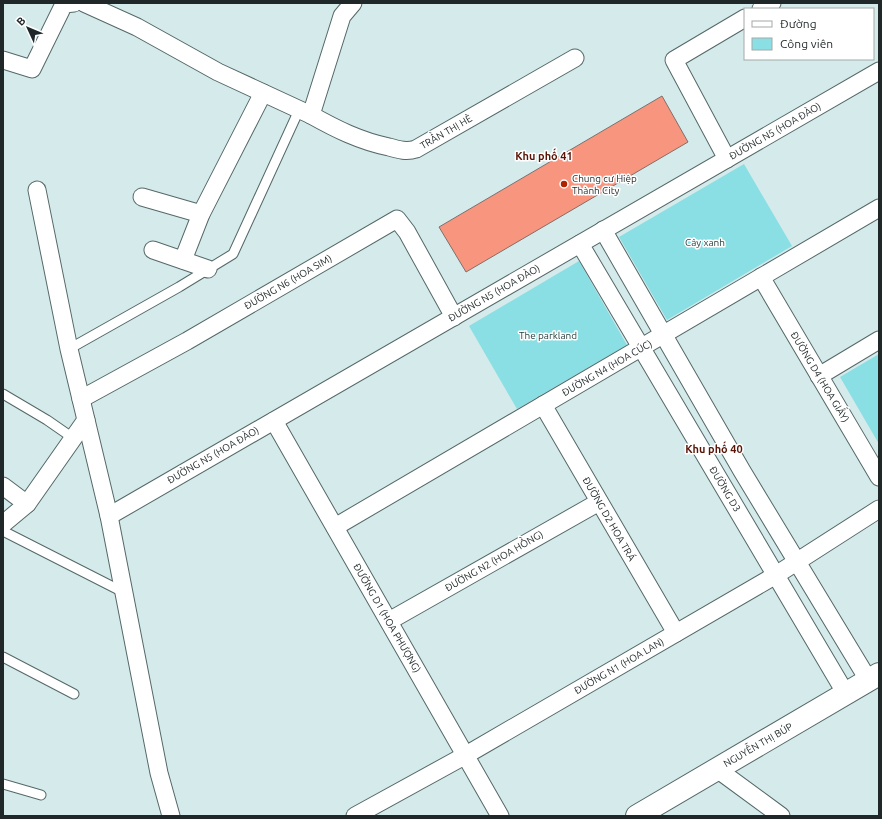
<svg xmlns="http://www.w3.org/2000/svg" width="882" height="819" font-family="Ubuntu,sans-serif">
<style>
.green{fill:#89dfe3}
.building{fill:#f8957e;stroke:#806f6b}
.lines{fill:none;stroke-linecap:round;stroke-linejoin:round}
.service-casing{stroke:#556868;stroke-width:11}
.minor-casing{stroke:#556868;stroke-width:19}
.tertiary-casing{stroke:#556868;stroke-width:24}
.service{stroke:#fff;stroke-width:9}
.minor{stroke:#fff;stroke-width:17}
.tertiary{stroke:#fff;stroke-width:22}
.poi-dot{fill:#af2300;stroke:#fff;stroke-width:1.5}
.labels{text-anchor:middle;dominant-baseline:central;stroke-width:3;stroke-linejoin:round;paint-order:stroke}
.street-label{font-size:10px;fill:#1f2728;stroke:#fff}
.poi-label{font-size:10px;fill:#1f2728;stroke:#fff;text-anchor:start}
.park-label{font-size:10px;fill:#233c3d;stroke:#fff}
.neighbourhood-label{font-size:11px;font-weight:bold;fill:#591608;stroke:#fff}
</style>
<rect width="100%" height="100%" fill="#d5eaeb"/>
<g class="green">
<polygon points="744,164 792,246 667,320 619,237"/>
<polygon points="579,261 627,345 517,409 469,326"/>
<polygon points="879,354 879,444 840,377"/>
</g>
<polygon class="building" points="662,96 688,142 466,272 439,227"/>
<g class="lines">
<defs>
<g id="service">
<polyline points="69,349 179,287 233,254 299,110"/>
<polyline points="3,394 47,420 73,438"/>
<polyline points="3,531 123,592"/>
<polyline points="3,657 74,694"/>
<polyline points="3,784 41,795"/>
</g>
<g id="minor">
<polyline points="84,3 137,27 218,72 311,115"/>
<path d="M353 3 342 16 311 115C336 129 360 141 389 147 399 150 407 152 416 149L575 58"/>
<polyline points="761,9 772,3"/>
<polyline points="3,60 32,69 64,4 74,3"/>
<polyline points="727,159 674,60 745,18"/>
<polyline points="37,190 69,349 109,516 159,773 171,816"/>
<polyline points="142,197 201,214"/>
<polyline points="603,230 742,471 869,681"/>
<polyline points="580,244 846,694"/>
<polyline points="153,250 208,269"/>
<polyline points="183,260 201,214 263,93"/>
<polyline points="761,277 879,477"/>
<polyline points="819,376 879,340"/>
<polyline points="81,399 187,341 397,219 407,232 454,317"/>
<polyline points="543,405 676,633"/>
<polyline points="274,421 500,816"/>
<polyline points="3,486 27,504"/>
<polyline points="109,516 879,71"/>
<polyline points="3,524 27,504 86,420"/>
<polyline points="335,527 879,208"/>
<polyline points="389,621 599,502"/>
<polyline points="717,769 781,816"/>
<polyline points="355,816 466,755 776,575 879,509"/>
</g>
<polyline id="tertiary" points="637,816 879,674"/>
</defs>
<use href="#service" class="service-casing"/>
<use href="#minor" class="minor-casing"/>
<use href="#tertiary" class="tertiary-casing"/>
<use href="#service" class="service"/>
<use href="#minor" class="minor"/>
<use href="#tertiary" class="tertiary"/>
</g>
<circle class="poi-dot" cx="564" cy="184" r="4"/>
<g class="labels">
<g class="street-label">
<text transform="translate(775 131) rotate(-30)">ĐƯỜNG N5 (HOA ĐÀO)</text>
<text transform="translate(446 132) rotate(-30)">TRẦN THỊ HÈ</text>
<text transform="translate(288 282) rotate(-30)">ĐƯỜNG N6 (HOA SIM)</text>
<text transform="translate(494 293) rotate(-30)">ĐƯỜNG N5 (HOA ĐÀO)</text>
<text transform="translate(607 368) rotate(-30)">ĐƯỜNG N4 (HOA CÚC)</text>
<text transform="translate(820 377) rotate(59)">ĐƯỜNG D4 (HOA GIẤY)</text>
<text transform="translate(213 455) rotate(-30)">ĐƯỜNG N5 (HOA ĐÀO)</text>
<text transform="translate(725 489) rotate(59)">ĐƯỜNG D3</text>
<text transform="translate(609 519) rotate(60)">ĐƯỜNG D2 HOA TRÁ</text>
<text transform="translate(494 561) rotate(-30)">ĐƯỜNG N2 (HOA HỒNG)</text>
<text transform="translate(387 618) rotate(60)">ĐƯỜNG D1 (HOA PHƯỢNG)</text>
<text transform="translate(619 666) rotate(-30)">ĐƯỜNG N1 (HOA LAN)</text>
<text transform="translate(758 745) rotate(-30)">NGUYỄN THỊ BÚP</text>
</g>
<g class="poi-label">
<text x="572" y="178">Chung cư Hiệp<tspan x="572" dy="12">Thành City</tspan></text>
</g>
<g class="park-label">
<text x="705" y="242">Cây xanh</text>
<text x="548" y="335">The parkland</text>
</g>
<g class="neighbourhood-label">
<text x="544" y="156">Khu phố 41</text>
<text x="714" y="449">Khu phố 40</text>
</g>
</g>
<rect width="882" height="819" fill="none" stroke="#1f2728" stroke-width="8"/>
<rect x="744" y="8" width="130" height="52" fill="#ffffff" stroke="#a5a9a9"/>
<rect x="752" y="21" width="20" height="6" fill="#ffffff" stroke="#a5a9a9"/>
<text x="780" y="28" font-size="12" fill="#1f2728">Đường</text>
<rect x="752" y="38" width="20" height="12" fill="#89dfe3" stroke="#a5a9a9"/>
<text x="780" y="48" font-size="12" fill="#1f2728">Công viên</text>
<g transform="translate(28 28) rotate(314)" stroke="#ffffff" stroke-width="3" paint-order="stroke">
<path d="M0-3L7 15L0 10L-7 15Z" fill="#1f2728"/>
<text y="-6" font-size="11" font-weight="bold" text-anchor="middle" fill="#1f2728">B</text>
</g>
</svg>
